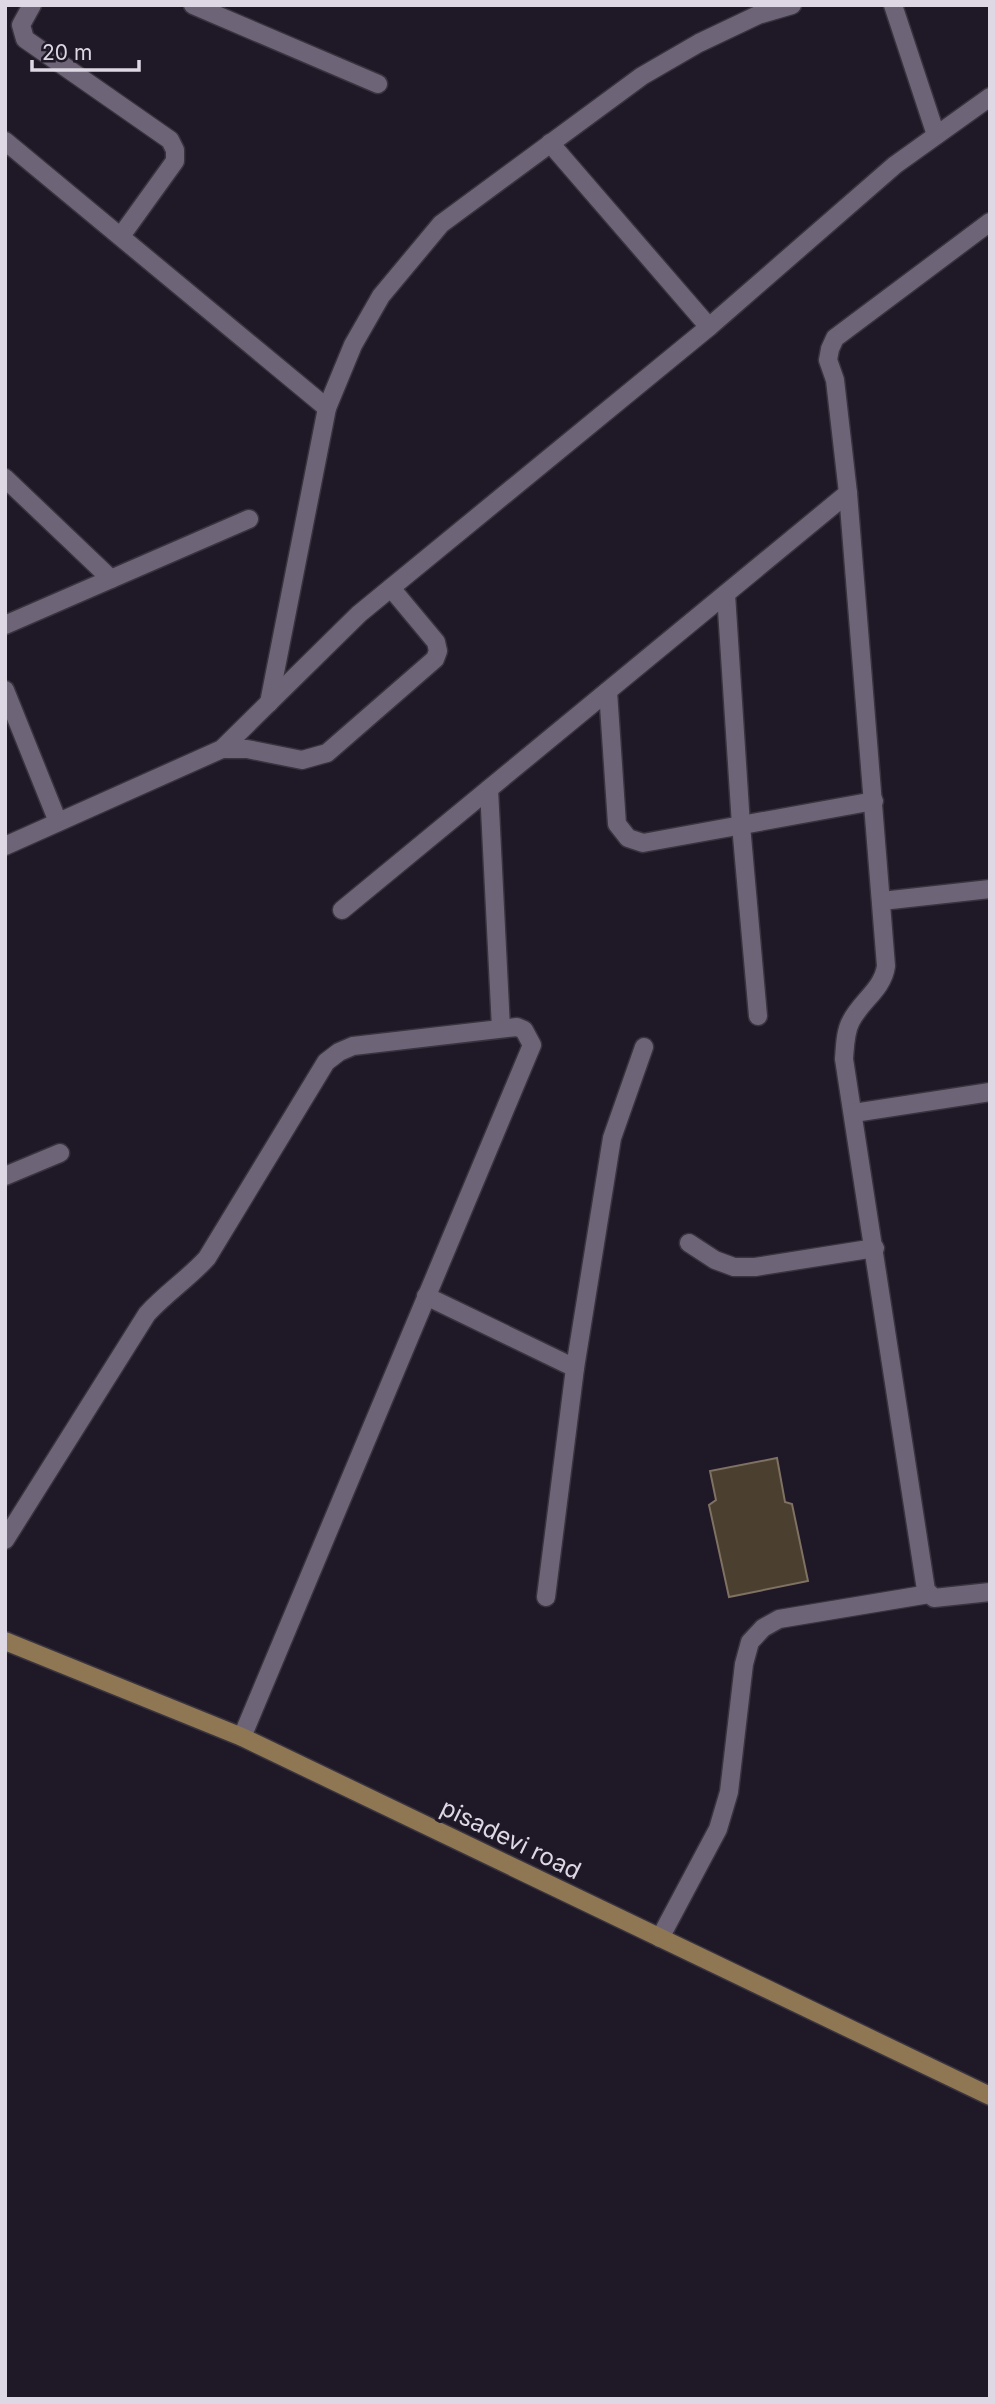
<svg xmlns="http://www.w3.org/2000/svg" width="995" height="2404" font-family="Inter,sans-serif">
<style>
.building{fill:#4b3f30;stroke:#7f7262;stroke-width:2}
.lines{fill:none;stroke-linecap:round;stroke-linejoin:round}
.lane-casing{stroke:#38333e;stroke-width:21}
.street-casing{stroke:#38333e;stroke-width:21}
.secondary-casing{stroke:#38333e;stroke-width:21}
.lane{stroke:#6d6577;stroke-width:18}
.street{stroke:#6d6577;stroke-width:18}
.secondary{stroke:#8f7753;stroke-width:18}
.labels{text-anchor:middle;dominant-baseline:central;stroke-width:7;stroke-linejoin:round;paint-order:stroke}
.street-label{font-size:24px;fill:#ddd8e3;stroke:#1f1827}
</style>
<rect width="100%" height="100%" fill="#1f1827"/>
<polygon class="building" points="777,1458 785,1502 792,1504 808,1581 729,1597 709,1505 716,1500 710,1471"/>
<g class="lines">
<defs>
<polyline id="lane" points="689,1243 715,1260 734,1267 755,1267 875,1248"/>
<g id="street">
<polyline points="32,5 21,25 25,39 170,140 175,150 175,161 121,236"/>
<polyline points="193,5 378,84"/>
<polyline points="893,5 936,135"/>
<polyline points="5,141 327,408"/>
<polyline points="550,143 709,327"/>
<path d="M990 222 835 338 830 349 828 360 835 380 848 493 886 966C883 989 861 1001 851 1021 845 1032 845 1047 844 1059L926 1590 934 1598 990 1592"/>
<polyline points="5,478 111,579"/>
<polyline points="726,594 741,825 758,1016"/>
<polyline points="5,625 249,519"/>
<polyline points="5,690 58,822"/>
<polyline points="608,691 617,824 628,838 643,843 874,801"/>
<polyline points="269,703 327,408 353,345 381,296 441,224 642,76 699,43 758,15 792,5"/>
<polyline points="222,749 247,749 302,760 327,753 435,659 438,651 436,642 391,588"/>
<polyline points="489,789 501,1028"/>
<polyline points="5,846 222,749 359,614 709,327 895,165 990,97"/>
<polyline points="882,901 990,889"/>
<polyline points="342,910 848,493"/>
<polyline points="854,1113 990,1092"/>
<polyline points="5,1176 60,1153"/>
<polyline points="426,1296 575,1368"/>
<path d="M5 1540 147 1314C166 1293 189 1278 207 1258L326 1062 339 1052 353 1046 517 1027 524 1030 532 1045 242 1737"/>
<polyline points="546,1597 575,1368 612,1138 644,1047"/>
<polyline points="660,1938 718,1829 729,1792 744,1664 750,1642 763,1628 779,1619 929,1594"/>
</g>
<polyline id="secondary" points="5,1641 242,1737 990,2096"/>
</defs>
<use href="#lane" class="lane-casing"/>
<use href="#street" class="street-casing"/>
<use href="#secondary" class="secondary-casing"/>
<use href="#lane" class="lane"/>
<use href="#street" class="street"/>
<use href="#secondary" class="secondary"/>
</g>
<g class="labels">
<g class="street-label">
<text transform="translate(511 1839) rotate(26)">pisadevi road</text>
</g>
</g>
<rect width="995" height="2404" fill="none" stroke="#ddd8e3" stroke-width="14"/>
<path d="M32 60v10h107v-10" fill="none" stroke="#ddd8e3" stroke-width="3.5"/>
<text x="42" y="60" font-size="21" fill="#ddd8e3" stroke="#1f1827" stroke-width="5" paint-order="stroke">20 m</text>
</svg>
